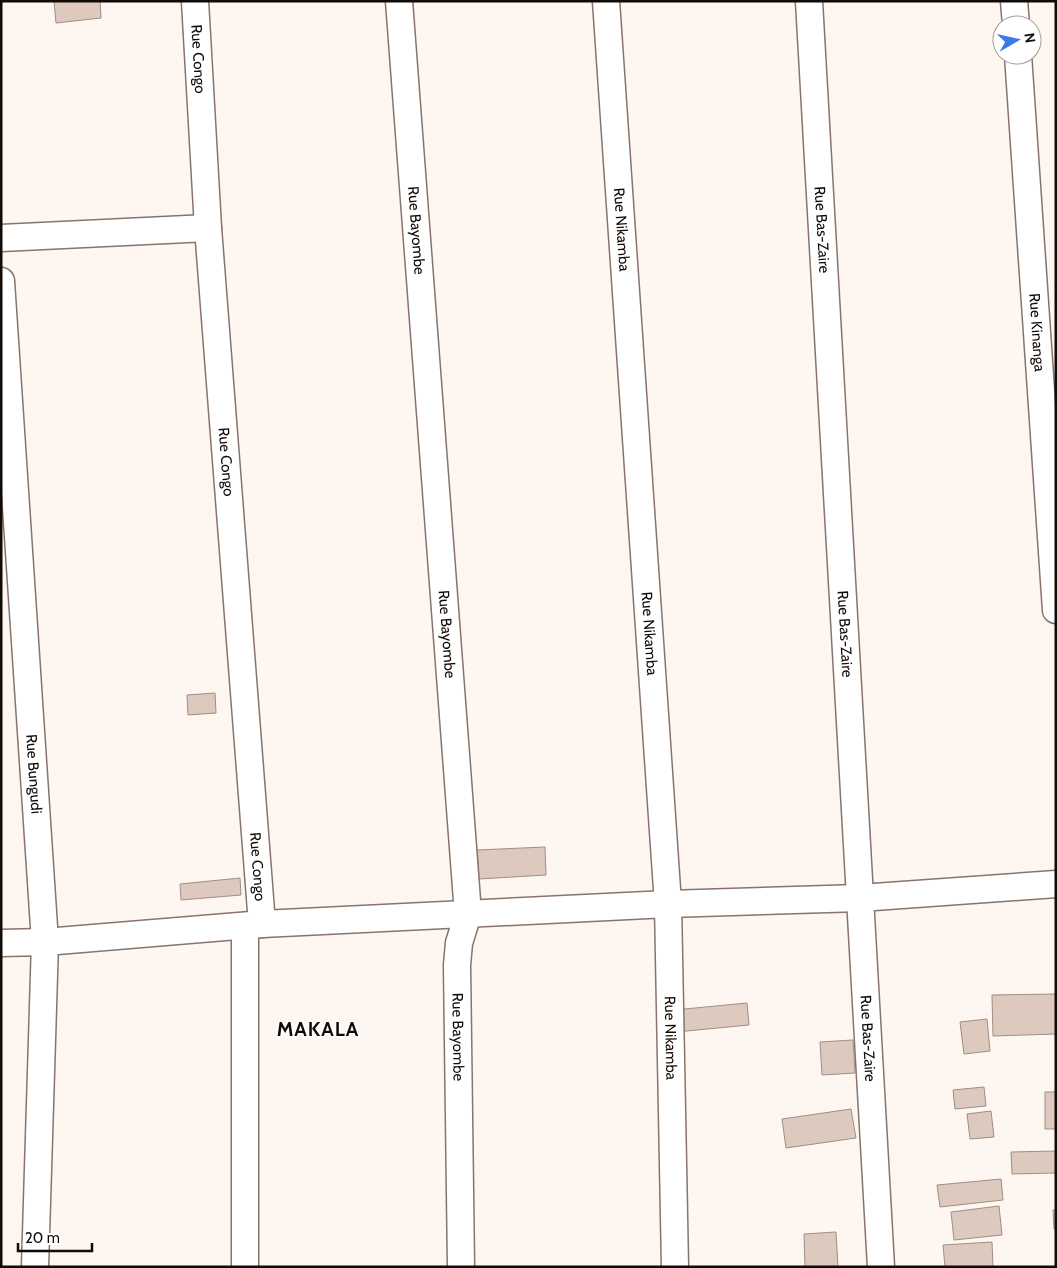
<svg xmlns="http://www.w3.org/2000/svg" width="1057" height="1268" font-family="Cabin,sans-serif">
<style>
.building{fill:#dec9be;stroke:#a18d83}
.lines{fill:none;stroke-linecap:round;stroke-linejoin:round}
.minor-casing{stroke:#87746a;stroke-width:29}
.minor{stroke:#fff;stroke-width:26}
.labels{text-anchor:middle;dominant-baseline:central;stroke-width:4;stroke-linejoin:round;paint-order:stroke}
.street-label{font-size:15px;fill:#110b07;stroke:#fff}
.district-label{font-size:20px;font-weight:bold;letter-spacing:1px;fill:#110b07;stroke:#fff}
</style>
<rect width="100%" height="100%" fill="#fef6f1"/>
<g class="building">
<polygon points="54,1 100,1 101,18 56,23"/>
<polygon points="215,693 216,713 188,715 187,695"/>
<polygon points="545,847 546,875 479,879 477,850"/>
<polygon points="240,878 241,895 181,900 180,884"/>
<polygon points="1056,994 1056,1034 993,1036 992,995"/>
<polygon points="747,1003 749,1025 676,1032 674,1010"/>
<polygon points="987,1019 990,1051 964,1054 960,1022"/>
<polygon points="853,1040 855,1073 822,1075 820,1042"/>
<polygon points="984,1087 986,1106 955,1109 953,1090"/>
<rect x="1045" y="1092" width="11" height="37"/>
<polygon points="851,1109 856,1138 786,1148 782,1119"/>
<polygon points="991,1111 994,1137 970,1139 967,1114"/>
<polygon points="1056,1151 1056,1173 1012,1174 1011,1152"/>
<polygon points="1001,1179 1003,1200 940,1207 937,1185"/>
<polygon points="999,1206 1002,1235 954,1240 951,1212"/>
<polygon points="1053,1210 1056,1210 1056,1229 1054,1229"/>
<polygon points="836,1232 838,1267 805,1267 804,1234"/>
<polygon points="992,1242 993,1267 945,1267 943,1245"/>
</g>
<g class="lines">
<defs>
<g id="minor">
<path id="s1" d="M195 1 208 228 262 924"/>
<path id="s2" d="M399 1 468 914 459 943 457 965 461 1267"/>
<path id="s3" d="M606 1 668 904 675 1267"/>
<path id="s4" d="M809 1 881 1267"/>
<polyline points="1014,1 1016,25"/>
<path id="s5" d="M1018 55 1056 610"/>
<polyline points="1,238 208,228"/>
<path id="s6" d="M1 281 45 942 35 1267"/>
<polyline points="1,943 45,942 262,924 668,904 860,898 1056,884"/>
<polyline points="245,1267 245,926"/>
</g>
</defs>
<use href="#minor" class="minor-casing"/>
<use href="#minor" class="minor"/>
</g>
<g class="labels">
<g class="street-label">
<text stroke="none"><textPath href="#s1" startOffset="58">Rue Congo</textPath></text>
<text stroke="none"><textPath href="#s2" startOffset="230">Rue Bayombe</textPath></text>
<text stroke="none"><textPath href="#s3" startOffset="229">Rue Nikamba</textPath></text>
<text stroke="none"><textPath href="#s4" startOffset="229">Rue Bas-Zaire</textPath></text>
<text stroke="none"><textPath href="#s5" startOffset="278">Rue Kinanga</textPath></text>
<text stroke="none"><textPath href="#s1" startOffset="462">Rue Congo</textPath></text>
<text stroke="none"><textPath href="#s2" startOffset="635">Rue Bayombe</textPath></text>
<text stroke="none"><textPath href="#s3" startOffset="634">Rue Nikamba</textPath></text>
<text stroke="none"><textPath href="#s4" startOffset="634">Rue Bas-Zaire</textPath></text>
<text stroke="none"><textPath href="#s6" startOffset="494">Rue Bungudi</textPath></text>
<text stroke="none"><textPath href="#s1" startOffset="868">Rue Congo</textPath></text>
<text stroke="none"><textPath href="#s2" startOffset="1040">Rue Bayombe</textPath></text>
<text stroke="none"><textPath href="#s3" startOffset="1039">Rue Nikamba</textPath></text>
<text stroke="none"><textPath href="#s4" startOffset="1039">Rue Bas-Zaire</textPath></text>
</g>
<g class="district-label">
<text x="318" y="1029">MAKALA</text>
</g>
</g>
<rect width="1057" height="1268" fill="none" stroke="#110b07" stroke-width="5"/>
<g transform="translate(1017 40) rotate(81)"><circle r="24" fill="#ffffff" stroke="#a09d9c"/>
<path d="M0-4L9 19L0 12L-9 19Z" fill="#387ae8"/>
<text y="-8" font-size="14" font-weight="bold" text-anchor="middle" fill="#110b07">N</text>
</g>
<path d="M18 1243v8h74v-8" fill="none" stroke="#110b07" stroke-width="2.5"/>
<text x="25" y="1243" font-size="15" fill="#110b07" stroke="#ffffff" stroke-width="4" paint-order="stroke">20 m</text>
</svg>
